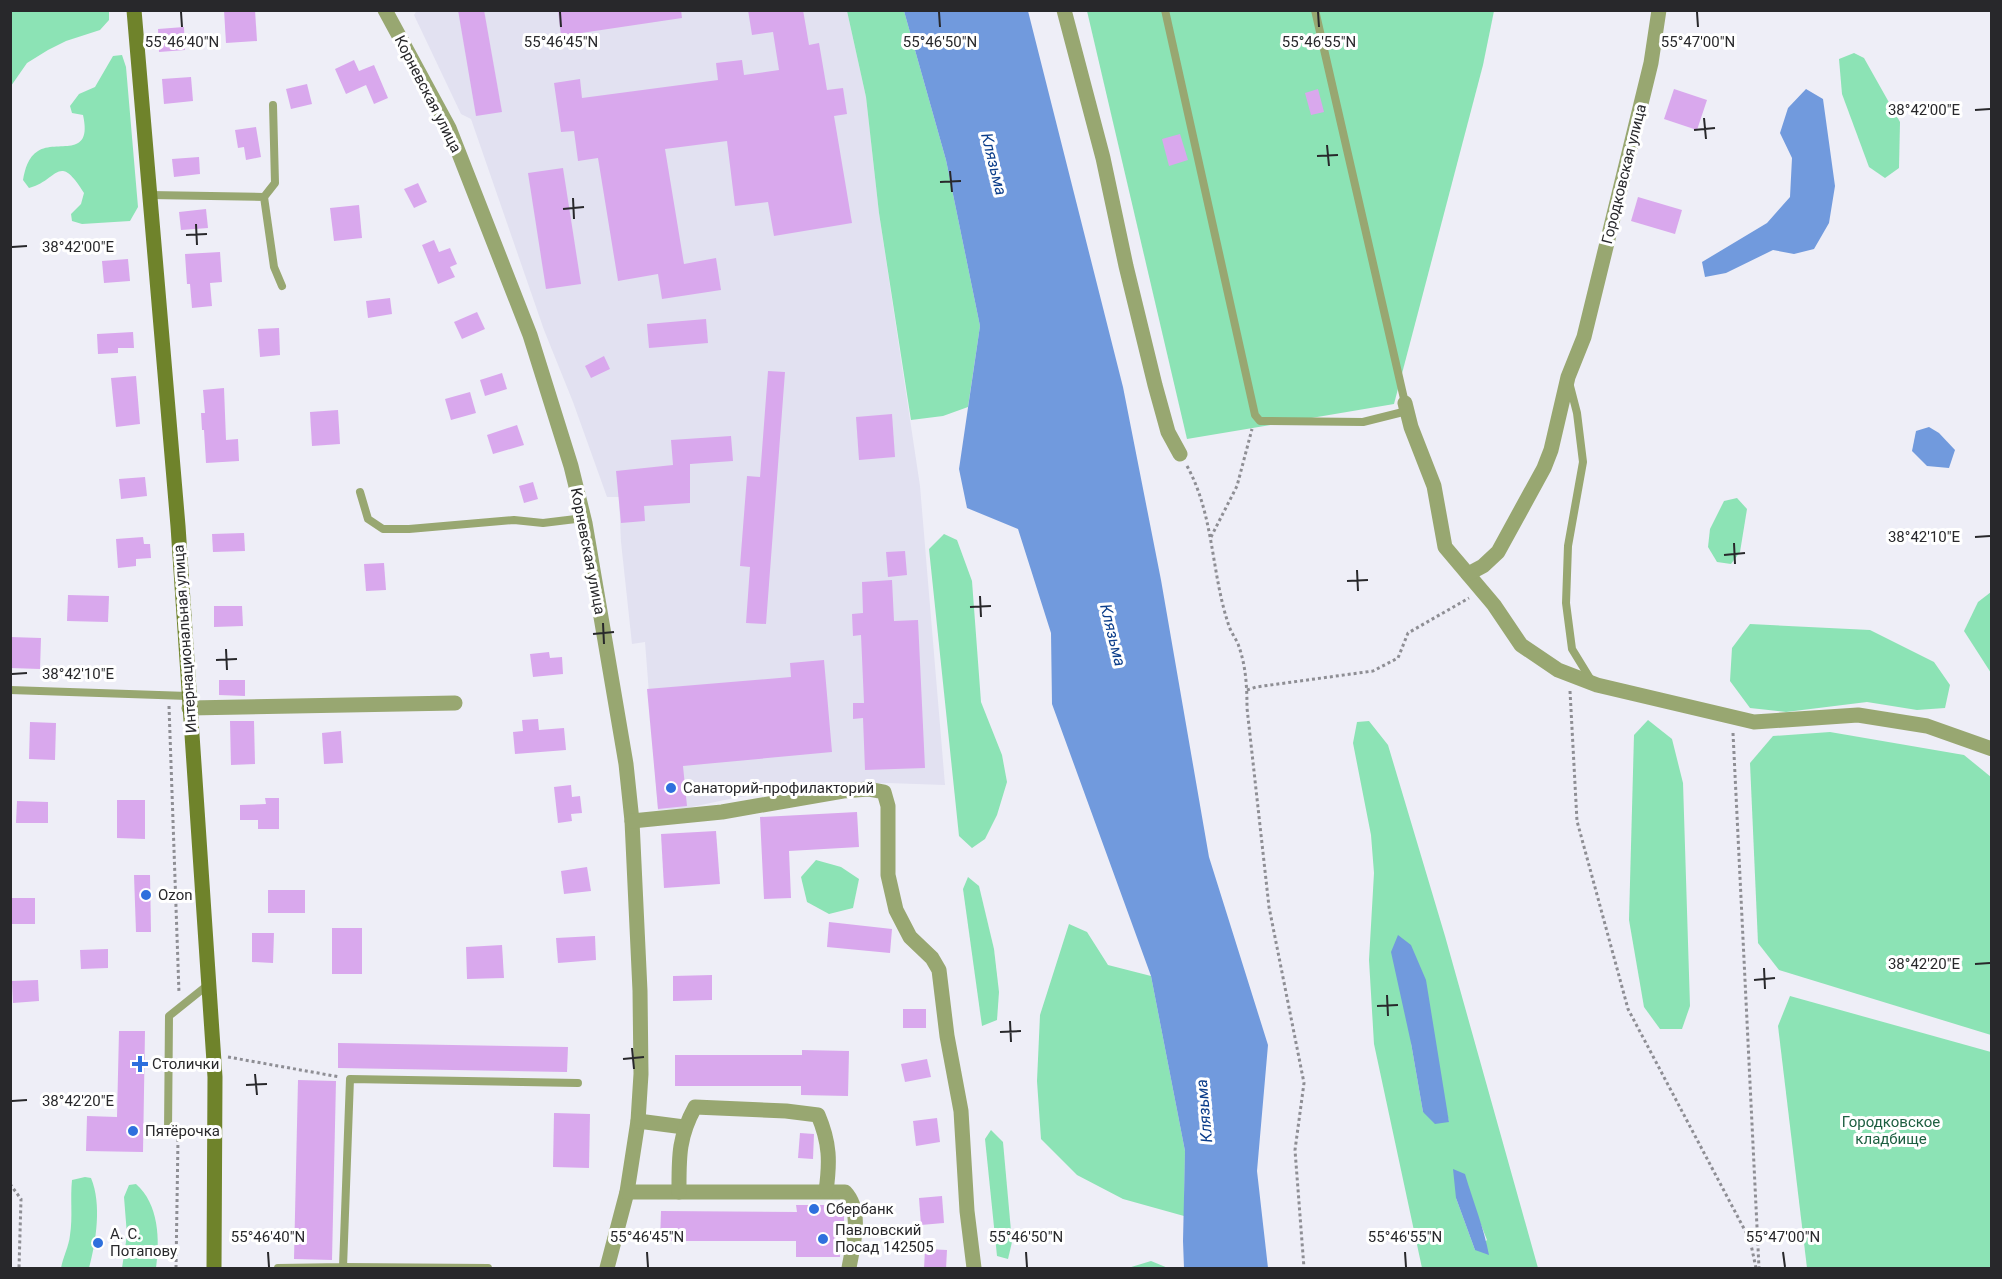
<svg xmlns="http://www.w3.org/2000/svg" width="2002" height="1279" font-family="Roboto,sans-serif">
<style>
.built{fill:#e2e1f1}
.green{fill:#8ce3b5;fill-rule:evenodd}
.water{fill:#719add}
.building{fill:#d9a8ed}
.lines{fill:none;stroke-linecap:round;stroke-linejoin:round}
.path{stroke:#8e8e94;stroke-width:3;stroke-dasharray:3 3;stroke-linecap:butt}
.lane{stroke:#98a771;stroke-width:8}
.street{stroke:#98a771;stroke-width:15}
.secondary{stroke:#6f832b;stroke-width:15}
.ticks{fill:none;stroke:#28282b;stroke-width:2}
.poi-dot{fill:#2e70dd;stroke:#fff;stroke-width:2}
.labels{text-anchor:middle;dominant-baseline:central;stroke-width:6;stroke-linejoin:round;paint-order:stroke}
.street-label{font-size:15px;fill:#28282b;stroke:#fff}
.poi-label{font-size:15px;fill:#28282b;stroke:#fff;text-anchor:start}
.park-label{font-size:15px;fill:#1d5f41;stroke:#fff}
.water-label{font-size:16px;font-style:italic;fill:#0b3d8a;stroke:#fff}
.ticks-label{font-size:15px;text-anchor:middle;fill:#28282b;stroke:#fff;stroke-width:6;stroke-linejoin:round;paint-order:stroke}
</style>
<rect width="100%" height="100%" fill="#eeeef7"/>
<polygon class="built" points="417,10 847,11 866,97 879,213 920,486 945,785 887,783 807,787 734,798 687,808 658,810 645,642 632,644 621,542 619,497 607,497 573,402 544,330 471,119 461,114 414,15"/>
<g class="green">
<polygon points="11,10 109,11 109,20 100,30 66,41 48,50 27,63 11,86"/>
<polygon points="847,11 904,11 946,160 980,326 968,407 943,416 911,420 879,213 866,97"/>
<polygon points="1087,11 1494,11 1483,65 1394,404 1187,439"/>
<polygon points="1854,53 1864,58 1900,122 1899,168 1885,178 1869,167 1842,94 1839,59"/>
<path d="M122 55 126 67 138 207 130 221 82 224 72 221 71 214 81 204 84 193C58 151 58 181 29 188L23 180C25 169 28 157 38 151 57 139 93 160 83 115L72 113 70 106 79 94 95 87 113 56Z"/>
<polygon points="1737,498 1747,509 1740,552 1731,564 1717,562 1708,547 1710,529 1724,501"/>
<polygon points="944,534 957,540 972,581 981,702 1002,755 1007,782 997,815 985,839 972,848 959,836 929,549"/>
<polygon points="1991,592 1991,673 1964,631 1978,602"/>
<polygon points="1750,624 1870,630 1934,662 1950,685 1945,708 1917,710 1867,702 1786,712 1750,708 1730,681 1732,648"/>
<polygon points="1648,720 1672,739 1683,783 1690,1006 1682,1029 1660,1029 1644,1007 1629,920 1634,735"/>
<path d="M1369 721 1388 745 1445 936 1538 1268H1422L1374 1044 1369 960 1374 873 1371 835 1353 743 1357 722ZM1411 1043 1446 1109 1449 1122 1423 1112ZM1456 1198 1476 1212 1487 1240 1475 1250Z"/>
<polygon points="1830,732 1964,755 1991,777 1991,1035 1779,970 1758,943 1750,763 1773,736"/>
<polygon points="816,860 841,867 859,879 853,908 829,914 807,902 801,877"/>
<polygon points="968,877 979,886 994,949 999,992 997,1020 982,1026 963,889"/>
<polygon points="1069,924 1087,932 1108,965 1151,976 1185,1151 1184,1216 1123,1199 1077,1175 1041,1139 1037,1081 1040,1015"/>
<polygon points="1790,996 1991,1052 1991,1268 1807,1268 1778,1026"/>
<polygon points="991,1130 1003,1142 1012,1242 1008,1259 997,1256 985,1139"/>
<path d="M85 1177 91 1178C102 1204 96 1242 89 1268H61C63 1257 69 1246 70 1235 73 1217 70 1199 72 1180Z"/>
<path d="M136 1184C159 1204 160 1240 156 1268H122L127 1235 124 1197 129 1185Z"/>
<polygon points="1151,1261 1168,1268 1128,1268"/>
</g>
<g class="water">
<polygon points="904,11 1028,11 1123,387 1161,580 1209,857 1268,1045 1257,1171 1268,1268 1184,1268 1183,1241 1185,1151 1151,976 1052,704 1051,633 1018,529 967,508 959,469 980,326 946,160"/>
<polygon points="1806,89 1823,99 1835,186 1829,223 1814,249 1794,254 1773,250 1726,273 1705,277 1702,262 1767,223 1790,197 1792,158 1780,133 1788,108"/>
<polygon points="1929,427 1939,433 1955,450 1949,468 1927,466 1912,451 1916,431"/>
<polygon points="1398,935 1411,945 1426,980 1449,1122 1435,1124 1423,1112 1411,1043 1391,952"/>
<path d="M1453 1169 1465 1174C1473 1201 1484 1228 1489 1255L1475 1250 1456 1198Z"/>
</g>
<g class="building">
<polygon points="224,10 255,10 257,41 226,43"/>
<polygon points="458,10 484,10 502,112 476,116"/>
<polygon points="558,10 681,10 682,18 561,36"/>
<polygon points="748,10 803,10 809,45 819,43 827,90 843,88 847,114 834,116 852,223 774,236 768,202 735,206 727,141 665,149 684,264 716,258 721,290 662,299 658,274 618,281 598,158 578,161 574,131 561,132 554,83 580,79 582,98 718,80 716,63 742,60 744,75 779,70 773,32 752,35"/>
<polygon points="184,27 185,50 159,52 158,29"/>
<polygon points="354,60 359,71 374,65 388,98 374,104 366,85 346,94 335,69"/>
<polygon points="191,77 193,101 164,104 162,79"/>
<polygon points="307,84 312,104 291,109 286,89"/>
<polygon points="1318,89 1324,112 1311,115 1305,93"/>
<polygon points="1674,89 1707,100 1697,130 1664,119"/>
<polygon points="256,127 261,157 246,160 244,147 238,148 235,130"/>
<polygon points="1180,134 1188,160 1169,166 1162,139"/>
<polygon points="199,157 200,174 174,177 172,159"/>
<polygon points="563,168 581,284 546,289 528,173"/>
<polygon points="418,183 427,202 414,208 404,189"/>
<polygon points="1638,197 1682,210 1675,234 1631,221"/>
<polygon points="359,205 362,238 334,241 330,208"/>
<polygon points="206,209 208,228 181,230 179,212"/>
<polygon points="434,240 439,252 450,248 457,264 450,267 455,277 438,284 422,245"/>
<polygon points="220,252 222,282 210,283 212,306 192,308 190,284 187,284 185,254"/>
<polygon points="128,259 130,281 104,283 102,261"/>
<polygon points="390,298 392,314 368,318 366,301"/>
<polygon points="477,312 485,329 462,339 454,322"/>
<polygon points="706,319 708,343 649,348 647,324"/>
<polygon points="279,328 280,355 260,357 258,329"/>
<polygon points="133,332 134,348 118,348 118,353 98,354 97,334"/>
<polygon points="604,356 610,369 591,378 585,366"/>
<polygon points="768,371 785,372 766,624 746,623 750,567 740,566 747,476 760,477"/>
<polygon points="502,373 507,389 485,396 480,380"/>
<polygon points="136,376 140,424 116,427 111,378"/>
<polygon points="224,388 226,440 238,439 239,461 206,463 204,430 202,430 201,413 205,413 203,390"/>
<polygon points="470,392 476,413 451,420 445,399"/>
<polygon points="338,410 340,444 312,446 310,412"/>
<polygon points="892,414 895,457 859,460 856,417"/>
<polygon points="517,425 524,445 493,454 487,435"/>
<polygon points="731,436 733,461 690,464 690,503 644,506 645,521 621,523 616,471 673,465 671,440"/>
<polygon points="145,477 147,496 121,499 119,479"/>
<polygon points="533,482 538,499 524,503 519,486"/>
<polygon points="244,533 245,551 213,552 212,534"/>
<polygon points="143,537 144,544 150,544 151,558 136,559 136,566 118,568 116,539"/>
<polygon points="905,551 907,575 888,577 886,552"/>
<polygon points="384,563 386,590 366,591 364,564"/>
<polygon points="892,580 894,621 918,620 925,768 865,770 863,718 853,719 853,703 864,703 861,635 853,636 852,614 863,613 862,582"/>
<polygon points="68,595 109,596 108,622 67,621"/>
<polygon points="214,606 242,606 243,626 214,627"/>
<polygon points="10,637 41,638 40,669 10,668"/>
<polygon points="549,652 550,658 562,657 563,674 533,677 530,654"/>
<polygon points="824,660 832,752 683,766 687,806 658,809 647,689 791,677 790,663"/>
<polygon points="219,680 245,680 245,696 219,695"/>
<polygon points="538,719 539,730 564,728 566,750 515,754 513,732 523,731 522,720"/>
<polygon points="230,721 254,721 255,764 231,765"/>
<polygon points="30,722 56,723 55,760 29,759"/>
<polygon points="341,731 343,763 324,764 322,733"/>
<polygon points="571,785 572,797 580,796 582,813 571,814 572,821 558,823 554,787"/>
<polygon points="265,798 279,798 279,829 258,829 258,820 240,820 240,805 266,804"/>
<polygon points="117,800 145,800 145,839 117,838"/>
<polygon points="17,801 48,802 48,823 16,823"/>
<polygon points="857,812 859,847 789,851 791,898 764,899 760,817"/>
<polygon points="716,831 720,884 664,888 661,834"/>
<polygon points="587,867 591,891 564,894 561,871"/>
<polygon points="134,875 150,875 151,932 136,932"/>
<rect x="268" y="890" width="37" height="23"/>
<rect x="10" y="898" width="25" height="26"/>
<polygon points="829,922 892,929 890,953 827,947"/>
<rect x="332" y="928" width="30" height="46"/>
<polygon points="252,933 274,933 273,963 252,962"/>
<polygon points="595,936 596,960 558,963 556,938"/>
<polygon points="502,945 504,978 467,979 466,947"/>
<polygon points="108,949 108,968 81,969 80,950"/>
<polygon points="712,975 712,1000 673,1001 673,976"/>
<polygon points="38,980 39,1001 13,1003 12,981"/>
<rect x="903" y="1009" width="23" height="19"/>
<polygon points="119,1031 145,1031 143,1152 86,1151 87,1116 117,1117"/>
<polygon points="338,1043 568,1047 567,1072 338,1068"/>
<polygon points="802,1050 849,1051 848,1096 801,1095 801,1086 675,1086 675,1055 802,1055"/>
<polygon points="927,1059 931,1077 905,1082 901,1064"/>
<polygon points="298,1080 336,1081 332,1260 294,1259"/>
<polygon points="554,1113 590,1114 589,1168 553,1167"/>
<polygon points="937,1118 940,1142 916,1146 913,1121"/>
<polygon points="800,1133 814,1134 813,1159 798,1158"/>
<polygon points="942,1196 944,1223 921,1225 919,1198"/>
<polygon points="796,1205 842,1205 844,1211 844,1230 839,1231 840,1257 796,1257 796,1241 660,1241 661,1211 797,1212"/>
<polygon points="925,1249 947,1250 946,1269 924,1269"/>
</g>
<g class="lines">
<g class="path">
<path d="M1187 466C1214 515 1211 571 1228 623 1230 631 1235 637 1238 644 1246 665 1247 687 1247 708L1269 907 1304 1083 1295 1150 1304 1268"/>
<polyline points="1211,537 1237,486 1252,429"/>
<polyline points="1247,690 1256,687 1373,671 1398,658 1408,633 1469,598"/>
<polyline points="1570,691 1577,821 1628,1009 1750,1240 1756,1268"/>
<polyline points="169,706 179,993"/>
<polyline points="1733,733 1759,1268"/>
<polyline points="228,1057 340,1077"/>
<polyline points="10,1184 21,1199 19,1268"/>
<polyline points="176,1268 178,1138"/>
</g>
<g class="lane">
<polyline points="1165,10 1255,415 1260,421 1363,422 1407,411"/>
<polyline points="1315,10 1405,403"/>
<polyline points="150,195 264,197 274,267 282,286"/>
<polyline points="264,197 275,183 273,105"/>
<polyline points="1570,386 1577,413 1583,462 1568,546 1566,603 1572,649 1591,680"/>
<polyline points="360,492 368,519 383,529 409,529 514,520 543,523 584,518"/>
<polyline points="10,690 188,696"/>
<polyline points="168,1132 169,1016 209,984"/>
<polyline points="343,1267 488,1268"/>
<polyline points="278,1268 343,1267 350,1079 578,1083"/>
</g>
<g class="street">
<polyline points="385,10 449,128 530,335 571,466 585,523 626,764 632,821 640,991 641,1074 638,1121 627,1192 607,1268"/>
<polyline points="1064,10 1103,158 1126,266 1155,385 1168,432 1180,454"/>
<polyline points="1405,403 1411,427 1434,486 1445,547 1494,605 1521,645 1558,670 1597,685 1754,722 1858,715 1927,726 1992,749"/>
<polyline points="1468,574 1483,566 1498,552 1544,468 1551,450 1568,377 1584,337 1651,63 1659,10"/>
<polyline points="189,708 455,703"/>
<polyline points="632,821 722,812 843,791 868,789 884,792 888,806 888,875 896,910 910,937 932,958 939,970 947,1036 961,1111 967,1211 974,1268"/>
<polyline points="638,1121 684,1127"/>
<path d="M627 1192H845C863 1211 853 1245 849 1268"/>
<path d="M679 1192C679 1158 678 1138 695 1107L786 1111 818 1115C830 1143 830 1162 826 1191"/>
</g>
<polyline class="secondary" points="134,10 178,526 215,1077 214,1268"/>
</g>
<path class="ticks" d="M181 12 182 27M560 12 561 27M939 12 940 27M1318 12 1319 27M1697 12 1698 27M1975 110 1990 109M1704 118 1706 139M1694 130 1715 128M1327 145 1329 166M1317 156 1338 155M950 171 952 192M940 182 961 181M573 198 574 219M563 209 584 207M196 224 197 245M186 235 207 234M12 247 27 246M1975 537 1990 536M1734 543 1735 564M1724 555 1745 553M1357 570 1358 591M1347 581 1368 580M980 596 981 617M970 607 991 606M603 623 604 644M593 634 614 632M226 649 227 670M216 660 237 659M12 674 27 673M1975 964 1990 963M1764 968 1765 989M1754 980 1775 978M1387 995 1388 1016M1377 1006 1398 1005M1010 1021 1011 1042M1000 1032 1021 1031M632 1048 634 1069M623 1059 644 1057M255 1074 257 1095M246 1085 267 1084M12 1101 27 1100M268 1252 269 1267M647 1252 648 1267M1026 1252 1027 1267M1405 1252 1406 1267M1783 1252 1785 1267"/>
<g class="poi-dot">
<circle cx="671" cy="788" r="6"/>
<circle cx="146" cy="895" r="6"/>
<path d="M137 1055h6v6h6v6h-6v6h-6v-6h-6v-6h6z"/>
<circle cx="133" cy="1131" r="6"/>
<circle cx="814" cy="1209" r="6"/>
<circle cx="823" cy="1239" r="6"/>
<circle cx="98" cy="1243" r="6"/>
</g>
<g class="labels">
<g class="street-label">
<text transform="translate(428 94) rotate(63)">Корневская улица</text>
<text transform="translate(1624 174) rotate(-76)">Городковская улица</text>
<text transform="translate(588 551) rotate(79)">Корневская улица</text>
<text transform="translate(185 639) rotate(-94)">Интернациональная улица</text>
</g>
<g class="poi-label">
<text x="683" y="788">Санаторий-профилакторий</text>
<text x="158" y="895">Ozon</text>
<text x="152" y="1064">Столички</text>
<text x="145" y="1131">Пятёрочка</text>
<text x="826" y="1209">Сбербанк</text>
<text x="835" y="1230">Павловский<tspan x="835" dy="17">Посад 142505</tspan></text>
<text x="110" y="1234">А. С.<tspan x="110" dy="17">Потапову</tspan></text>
</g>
<g class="park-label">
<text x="1891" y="1122">Городковское<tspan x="1891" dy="17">кладбище</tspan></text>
</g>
<g class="water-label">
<text transform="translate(994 164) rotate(76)">Клязьма</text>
<text transform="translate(1113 635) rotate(76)">Клязьма</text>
<text transform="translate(1204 1111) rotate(-95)">Клязьма</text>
</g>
</g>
<g class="ticks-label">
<text x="182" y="47">55°46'40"N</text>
<text x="561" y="47">55°46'45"N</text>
<text x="940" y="47">55°46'50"N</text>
<text x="1319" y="47">55°46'55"N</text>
<text x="1698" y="47">55°47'00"N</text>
<text x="1924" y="115">38°42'00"E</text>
<text x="78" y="252">38°42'00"E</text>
<text x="1924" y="542">38°42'10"E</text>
<text x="78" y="679">38°42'10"E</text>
<text x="1924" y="969">38°42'20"E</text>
<text x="78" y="1106">38°42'20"E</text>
<text x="268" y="1242">55°46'40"N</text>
<text x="647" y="1242">55°46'45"N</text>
<text x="1026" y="1242">55°46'50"N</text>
<text x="1405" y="1242">55°46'55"N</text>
<text x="1783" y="1242">55°47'00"N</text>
</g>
<rect width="2002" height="1279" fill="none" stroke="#28282b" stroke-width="24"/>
</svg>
